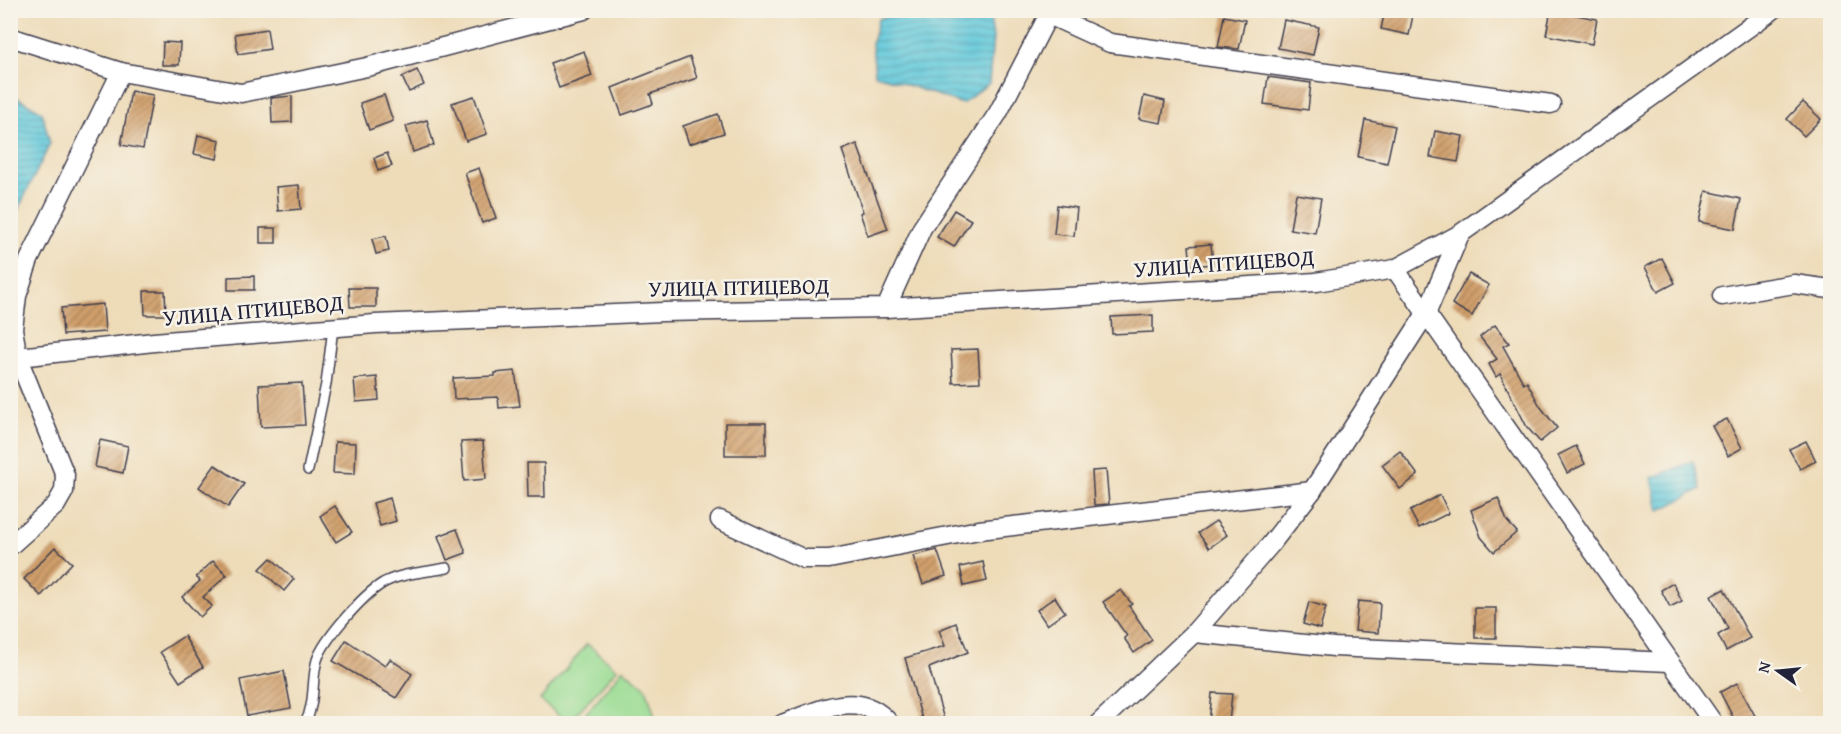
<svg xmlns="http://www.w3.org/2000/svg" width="1841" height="734" font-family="'Gentium Book Plus',serif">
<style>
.pitch{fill:#99db92;stroke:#5e7e66;stroke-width:1.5}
.water{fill:url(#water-rules);stroke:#40758a;stroke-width:1.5}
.building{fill:url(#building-hatch)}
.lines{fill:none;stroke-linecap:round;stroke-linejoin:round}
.lane-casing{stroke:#413e4e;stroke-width:12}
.street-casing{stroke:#413e4e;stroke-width:21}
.lane{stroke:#fff;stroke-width:9}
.street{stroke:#fff;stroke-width:18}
.labels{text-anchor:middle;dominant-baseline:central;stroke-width:5;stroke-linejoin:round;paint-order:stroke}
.street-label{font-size:22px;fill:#22223b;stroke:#f7f3e8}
</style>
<defs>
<pattern id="water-rules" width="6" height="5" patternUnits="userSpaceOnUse" patternTransform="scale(1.5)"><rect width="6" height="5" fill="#5fc8da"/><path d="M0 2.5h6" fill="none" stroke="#4ea2b2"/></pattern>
<pattern id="building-hatch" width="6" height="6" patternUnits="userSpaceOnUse" patternTransform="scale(1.5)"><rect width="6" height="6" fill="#d09f6a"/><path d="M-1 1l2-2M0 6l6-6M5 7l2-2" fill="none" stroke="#a88158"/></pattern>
</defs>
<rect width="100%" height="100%" fill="#f7f3e8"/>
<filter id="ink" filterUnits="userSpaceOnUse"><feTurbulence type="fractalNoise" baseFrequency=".0167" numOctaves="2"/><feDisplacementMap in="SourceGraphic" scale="12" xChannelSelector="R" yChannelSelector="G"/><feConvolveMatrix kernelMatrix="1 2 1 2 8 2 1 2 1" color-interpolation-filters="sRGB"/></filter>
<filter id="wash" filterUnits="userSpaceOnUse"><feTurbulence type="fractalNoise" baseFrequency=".008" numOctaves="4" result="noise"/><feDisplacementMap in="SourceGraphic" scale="24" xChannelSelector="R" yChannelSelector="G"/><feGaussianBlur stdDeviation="1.35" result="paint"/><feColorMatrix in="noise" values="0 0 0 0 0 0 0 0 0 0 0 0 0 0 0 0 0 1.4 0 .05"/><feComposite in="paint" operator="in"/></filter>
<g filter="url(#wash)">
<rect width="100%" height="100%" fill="#eedcb9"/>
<g class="pitch">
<polygon points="587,644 617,669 568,723 540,700"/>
<polygon points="623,669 646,688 657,723 578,723"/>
</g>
<g class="water">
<polygon points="917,11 989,11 993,37 989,83 962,104 875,74 872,44 878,19 895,13"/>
<polygon points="11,94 42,112 50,144 11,224"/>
<polygon points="1693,461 1701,489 1659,511 1652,478"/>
</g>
<g id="blocks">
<g class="building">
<polygon points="1385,10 1414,10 1409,35 1381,29"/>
<polygon points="1551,10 1597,19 1592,44 1546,35"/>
<polygon points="1224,16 1245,20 1239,49 1218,47"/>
<polygon points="1284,20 1319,27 1313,55 1278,48"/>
<polygon points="267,29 270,49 238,54 235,34"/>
<polygon points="163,42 180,43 179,65 162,65"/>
<polygon points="584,51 592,76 559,88 550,63"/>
<polygon points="690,57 697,78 650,94 653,104 622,115 612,88"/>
<polygon points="417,70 424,85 409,92 402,77"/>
<polygon points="1268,77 1311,83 1308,110 1264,104"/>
<polygon points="131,91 153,95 143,149 121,145"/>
<polygon points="384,95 393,121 369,130 360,103"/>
<polygon points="292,96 292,122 272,123 271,98"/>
<polygon points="474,96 487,134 466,141 452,103"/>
<polygon points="1144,96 1165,101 1161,123 1139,119"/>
<polygon points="1803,102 1821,119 1804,136 1787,119"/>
<polygon points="718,114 724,133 689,144 683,126"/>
<polygon points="427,120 434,145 413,152 406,126"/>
<polygon points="1365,120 1395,126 1387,163 1358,157"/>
<polygon points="1435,131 1463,136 1458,162 1430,157"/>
<polygon points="198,135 220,140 217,159 194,154"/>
<polygon points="857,144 888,229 868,236 860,213 863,212 842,150"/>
<polygon points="387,153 392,166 378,171 374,158"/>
<polygon points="479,168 496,218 482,223 465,173"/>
<polygon points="299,185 301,209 278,211 276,187"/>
<polygon points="1706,191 1741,199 1735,229 1699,222"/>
<polygon points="1296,194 1321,198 1315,233 1290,229"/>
<polygon points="1057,205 1077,208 1074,236 1054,234"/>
<polygon points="954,210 971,220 954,247 937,237"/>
<rect x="260" y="228" width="16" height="15"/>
<polygon points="386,236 389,251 376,254 372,239"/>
<polygon points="1211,244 1213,264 1191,266 1189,246"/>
<polygon points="1662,258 1675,283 1658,292 1645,267"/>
<polygon points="1469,274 1489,285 1472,316 1452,304"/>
<polygon points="254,276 254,290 228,290 228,277"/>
<polygon points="349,288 376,288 376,307 350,307"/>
<polygon points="144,291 165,291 166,315 145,315"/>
<polygon points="103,304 105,332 63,335 61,308"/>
<polygon points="1153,315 1153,332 1112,334 1111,317"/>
<polygon points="1495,325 1509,343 1503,346 1524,384 1527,382 1540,406 1557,428 1540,442 1527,427 1500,374 1496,377 1489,364 1497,359 1480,337"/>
<polygon points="978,349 980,382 953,383 951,350"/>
<polygon points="515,371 520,406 499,408 498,397 454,399 453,378 495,376 495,373"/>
<polygon points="377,377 379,400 356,402 354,379"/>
<polygon points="302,383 305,425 261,427 259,385"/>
<polygon points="1727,419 1742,448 1728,456 1712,426"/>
<rect x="725" y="423" width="41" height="32"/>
<polygon points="100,440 128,446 123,473 95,467"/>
<polygon points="483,441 486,479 464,481 461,442"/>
<polygon points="1806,441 1816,461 1800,469 1789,449"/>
<polygon points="335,442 356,443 355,474 333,473"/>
<polygon points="1576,446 1585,464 1567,473 1558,455"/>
<polygon points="1400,451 1418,475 1400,489 1382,465"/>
<polygon points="527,463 544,463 545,497 528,497"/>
<polygon points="215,465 244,484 228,507 199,487"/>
<polygon points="1106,470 1109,504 1094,505 1092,471"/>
<polygon points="1440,495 1449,513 1419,528 1410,511"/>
<polygon points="390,498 396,521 380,526 373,503"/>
<polygon points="1498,498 1507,521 1517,532 1494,552 1481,537 1471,510"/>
<polygon points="335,506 352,532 336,542 320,516"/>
<polygon points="1216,521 1227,535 1209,548 1198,533"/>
<polygon points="457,529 466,553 447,560 438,536"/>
<polygon points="55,547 72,563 41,596 24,579"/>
<polygon points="937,550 946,576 923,584 913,556"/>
<polygon points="271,558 294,579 284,591 260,569"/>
<polygon points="213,561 227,575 203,597 212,606 200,617 182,597 200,581 196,577"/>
<polygon points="983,562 987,581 964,586 960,567"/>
<polygon points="1673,583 1682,601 1670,607 1661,590"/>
<polygon points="1724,589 1750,638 1726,651 1718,635 1728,629 1711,596"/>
<polygon points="1121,590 1132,604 1129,606 1152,640 1134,653 1124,638 1127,636 1103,602"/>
<polygon points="1055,597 1065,612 1047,625 1037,610"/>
<polygon points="1358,601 1380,603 1378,633 1355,631"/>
<polygon points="1309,602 1326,607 1320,629 1303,624"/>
<rect x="1475" y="608" width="21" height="30"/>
<polygon points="956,623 968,652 929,668 945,723 923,723 905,658 945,646 939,630"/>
<polygon points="184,636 203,667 180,682 160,652"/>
<polygon points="346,640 385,666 390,659 412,674 396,698 333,661"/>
<polygon points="284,671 291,708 247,716 240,680"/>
<polygon points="1737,683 1759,723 1736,723 1720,692"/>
<polygon points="1212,693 1232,694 1229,723 1209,723"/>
</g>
</g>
</g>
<g filter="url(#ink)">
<use href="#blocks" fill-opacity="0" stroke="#413e4e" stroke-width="1.5"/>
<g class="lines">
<defs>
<g id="lane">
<polyline points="308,470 326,384 333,328"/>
<path d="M305 724C316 701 311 682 317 660 324 639 363 595 383 583 401 573 427 572 447 568"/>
</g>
<g id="street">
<polyline points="1049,15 1110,43 1551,104"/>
<polyline points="10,37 121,72 241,93 367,67 584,10"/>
<polyline points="1395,269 1714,724"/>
<polyline points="1722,296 1794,284 1830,289"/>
<polyline points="886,308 922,228 998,113 1051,10"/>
<polyline points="10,358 154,342 375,324 663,312 886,308 1316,282 1395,269 1460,234"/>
<polyline points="720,520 804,559 829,559 979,530 1312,491"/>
<polyline points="10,546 56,505 64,491 65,475 18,358 13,329 17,296 29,260 121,72"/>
<polyline points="1194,633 1334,647 1670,662"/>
<path d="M782 724C817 711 861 687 890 724"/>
<polyline points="1098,724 1194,633 1271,544 1312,491 1427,312 1460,234 1773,10"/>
</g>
</defs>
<use href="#lane" class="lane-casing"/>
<use href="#street" class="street-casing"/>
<use href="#lane" class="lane"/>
<use href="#street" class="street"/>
</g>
</g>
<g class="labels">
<g class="street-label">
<text transform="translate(1224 263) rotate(-4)">УЛИЦА ПТИЦЕВОД</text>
<text transform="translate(739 287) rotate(-1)">УЛИЦА ПТИЦЕВОД</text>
<text transform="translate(253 310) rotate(-5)">УЛИЦА ПТИЦЕВОД</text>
</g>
</g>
<rect width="1841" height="734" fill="none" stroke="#f7f3e8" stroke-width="36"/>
<g transform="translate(1778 671) rotate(285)" stroke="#f7f3e8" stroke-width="4.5" paint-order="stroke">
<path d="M0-4.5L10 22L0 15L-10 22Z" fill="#22223b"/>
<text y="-9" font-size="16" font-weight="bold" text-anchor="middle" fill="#22223b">N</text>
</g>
</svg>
